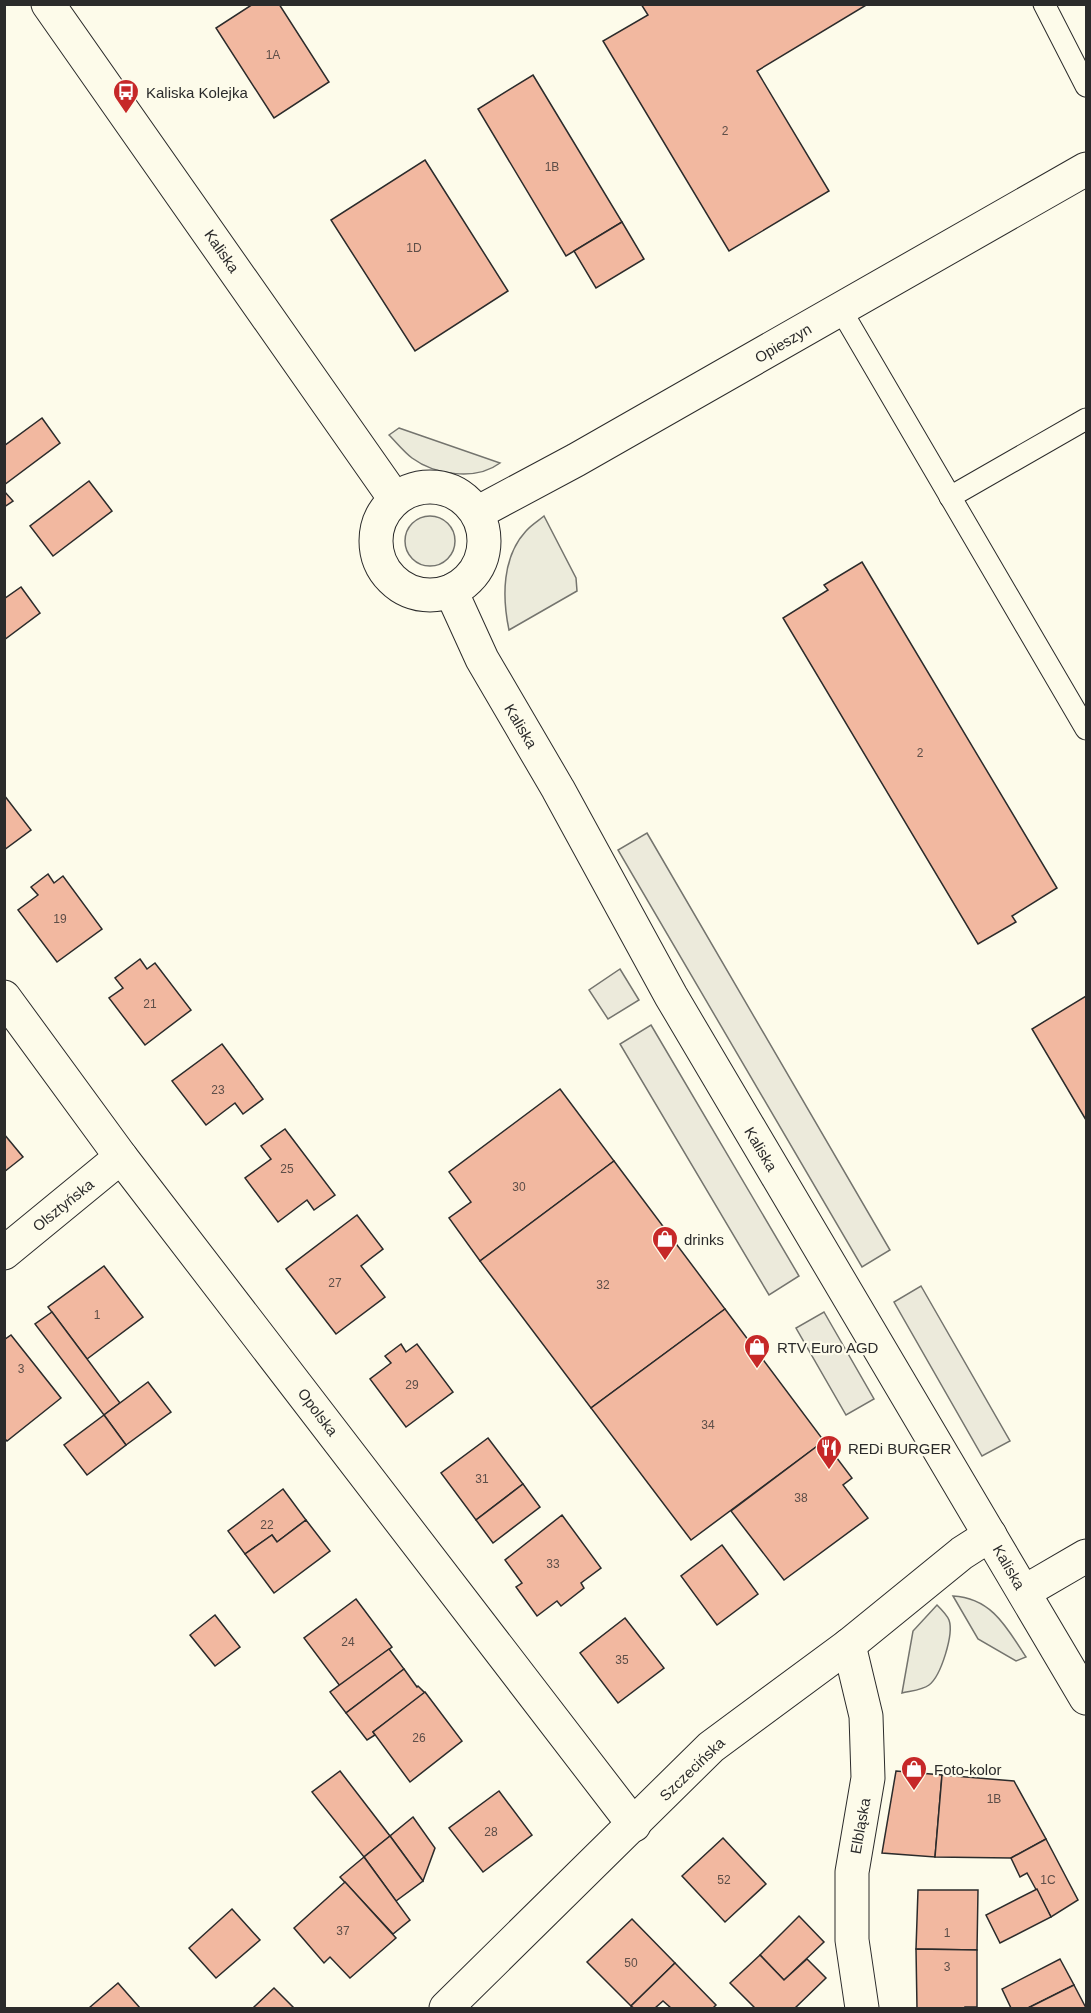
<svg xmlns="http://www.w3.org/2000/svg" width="1091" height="2013" font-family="Arial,sans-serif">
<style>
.green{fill:#ecebdb;stroke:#74746e;stroke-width:1.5}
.parking{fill:#eceadb;stroke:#74746e;stroke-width:1.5}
.building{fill:#f2b8a0;stroke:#2b2b2b;stroke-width:1.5}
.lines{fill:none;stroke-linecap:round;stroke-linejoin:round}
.service-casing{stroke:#2b2b2b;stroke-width:23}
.minor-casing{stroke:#2b2b2b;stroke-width:35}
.tertiary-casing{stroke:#2b2b2b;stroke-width:35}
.service{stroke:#fdfbea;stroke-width:21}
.minor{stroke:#fdfbea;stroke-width:33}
.tertiary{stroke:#fdfbea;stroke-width:33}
.labels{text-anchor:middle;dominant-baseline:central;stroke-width:4.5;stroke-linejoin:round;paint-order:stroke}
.number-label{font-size:12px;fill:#5d4e48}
.poi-label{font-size:15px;fill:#2b2b2b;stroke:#fdfbea;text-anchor:start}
.street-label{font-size:15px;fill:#2b2b2b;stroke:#fdfbea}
</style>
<rect width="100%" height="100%" fill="#fdfbea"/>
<g class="green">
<path d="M399 428 500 463C476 481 435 475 412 458 404 452 396 442 389 435Z"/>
<path d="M544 516 576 578 577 591 509 630C502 597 502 557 526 531 531 525 538 521 544 516Z"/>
<circle cx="430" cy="541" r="25"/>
<path d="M953 1596C992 1598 1007 1628 1026 1657L1016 1661 978 1639Z"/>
<path d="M937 1605C941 1609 947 1615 949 1620 954 1634 941 1676 929 1685 923 1690 910 1691 902 1693L913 1631Z"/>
</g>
<g class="parking">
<polygon points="647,833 890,1250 862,1267 618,850"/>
<polygon points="620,969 639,1000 608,1019 589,990"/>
<polygon points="651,1025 799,1276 769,1295 620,1044"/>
<polygon points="921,1286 1010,1441 982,1456 894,1302"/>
<polygon points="824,1312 874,1399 846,1415 796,1328"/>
</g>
<g class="building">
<polygon points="253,4 279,4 329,82 274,118 216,28"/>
<polygon points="641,4 868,4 757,71 829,191 729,251 603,41 648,15"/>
<polygon points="533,75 622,222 566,256 478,109"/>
<polygon points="425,160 508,291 415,351 331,220"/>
<polygon points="622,222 644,259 596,288 574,251"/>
<polygon points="42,418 60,443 4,485 4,446"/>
<polygon points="89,481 112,511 53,556 30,526"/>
<polygon points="4,491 13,501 4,507"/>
<polygon points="862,562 1057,888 1012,916 1016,922 978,944 783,618 828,590 824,585"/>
<polygon points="21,587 40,613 4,640 4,599"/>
<polygon points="4,795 31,830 4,850"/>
<polygon points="48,874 54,883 63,876 102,929 57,962 18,910 38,895 31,887"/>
<polygon points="140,959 147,969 155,963 191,1010 145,1045 109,998 123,988 115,978"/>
<polygon points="1086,996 1086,1120 1032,1029"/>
<polygon points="222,1044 263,1099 243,1114 235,1103 206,1125 172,1081"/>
<polygon points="560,1089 614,1161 480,1261 449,1218 471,1202 449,1172"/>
<polygon points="285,1129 335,1195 314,1210 307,1200 278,1222 245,1178 271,1159 261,1146"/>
<polygon points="4,1134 23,1157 4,1172"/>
<polygon points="614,1161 725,1309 591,1408 480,1261"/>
<polygon points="357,1215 383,1249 361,1266 385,1297 336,1334 286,1269"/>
<polygon points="104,1266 143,1317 87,1359 48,1307"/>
<polygon points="725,1309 824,1441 691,1540 591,1408"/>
<polygon points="52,1312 120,1403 104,1415 35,1324"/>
<polygon points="11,1335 61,1398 7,1441 4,1438 4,1340"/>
<polygon points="401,1344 406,1352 417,1344 453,1392 406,1427 370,1379 391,1363 385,1356"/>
<polygon points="148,1382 171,1412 126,1445 104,1415"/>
<polygon points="104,1415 126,1445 87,1475 64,1445"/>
<polygon points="488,1438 523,1484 476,1520 441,1473"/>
<polygon points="824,1441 852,1478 843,1485 868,1518 784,1580 731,1511"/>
<polygon points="523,1484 540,1507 493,1543 476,1520"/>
<polygon points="283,1489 306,1520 277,1542 272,1535 245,1554 228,1531"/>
<polygon points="562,1515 601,1568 581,1583 584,1588 561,1606 557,1601 537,1616 516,1587 522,1583 505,1560"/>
<polygon points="306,1520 330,1551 274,1593 245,1554 272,1535 277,1542"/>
<polygon points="722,1545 758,1594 717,1625 681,1576"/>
<polygon points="356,1599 392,1647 340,1686 304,1638"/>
<polygon points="215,1615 240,1647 215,1666 190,1635"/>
<polygon points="625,1618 664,1668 618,1703 580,1653"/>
<polygon points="389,1649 404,1669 346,1713 330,1692"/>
<polygon points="404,1669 417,1687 418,1686 425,1693 373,1732 375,1735 367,1740 346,1713"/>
<polygon points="425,1692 462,1741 410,1782 373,1732"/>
<polygon points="340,1771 390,1836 364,1857 312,1792"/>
<polygon points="896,1771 942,1775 935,1857 882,1853"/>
<polygon points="942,1775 1014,1781 1046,1839 1011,1858 935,1857"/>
<polygon points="499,1791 532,1835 483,1872 449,1828"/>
<polygon points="413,1817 435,1848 423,1881 390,1836"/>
<polygon points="390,1836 423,1881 396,1901 364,1857"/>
<polygon points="723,1838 766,1884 725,1922 682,1876"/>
<polygon points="1046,1839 1078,1900 1051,1917 1027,1873 1020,1877 1011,1858"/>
<polygon points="364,1857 410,1920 393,1934 340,1877"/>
<polygon points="345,1882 396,1938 350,1978 330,1957 324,1963 294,1928"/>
<polygon points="1037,1889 1051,1917 1000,1943 986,1915"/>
<polygon points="918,1890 978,1890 977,1950 916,1949"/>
<polygon points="232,1909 260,1940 216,1978 189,1948"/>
<polygon points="799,1916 824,1942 784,1980 760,1955"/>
<polygon points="632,1919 675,1963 631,2006 587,1962"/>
<polygon points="916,1949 977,1950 977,2007 965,2007 965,2008 917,2008"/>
<polygon points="760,1955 784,1980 807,1959 826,1978 795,2008 755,2008 730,1983"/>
<polygon points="1060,1959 1074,1985 1028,2008 1011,2008 1002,1989"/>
<polygon points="675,1963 716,2005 713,2008 671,2008 663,2001 655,2008 634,2008 631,2006"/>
<polygon points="118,1983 140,2008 89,2008"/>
<polygon points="1074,1985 1086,2008 1028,2008"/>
<polygon points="274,1988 294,2008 253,2008"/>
</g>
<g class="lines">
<defs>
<g id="service">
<polyline points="1044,4 1086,86"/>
<polyline points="841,310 1086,729"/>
<polyline points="950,497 1086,419"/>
</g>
<g id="minor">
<polyline points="4,997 121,1157 634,1825"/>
<polyline points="4,1253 121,1157"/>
<polyline points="1024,1592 1086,1556"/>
<polyline points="849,1645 866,1716 868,1778 852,1872 852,1940 862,2008"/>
<polyline points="446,2008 711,1747 849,1645 962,1553 990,1535"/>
</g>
<g id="tertiary">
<polyline points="48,4 395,499"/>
<circle cx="430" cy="541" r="54"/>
<polyline points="477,513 576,460 1086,169"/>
<polyline points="451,591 482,659 558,789 671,996 1086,1698"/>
</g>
</defs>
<use href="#service" class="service-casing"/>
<use href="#minor" class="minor-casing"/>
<use href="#tertiary" class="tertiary-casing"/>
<use href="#service" class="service"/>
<use href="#minor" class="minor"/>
<use href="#tertiary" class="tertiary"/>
</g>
<defs>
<symbol id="bus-pin" viewBox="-11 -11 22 30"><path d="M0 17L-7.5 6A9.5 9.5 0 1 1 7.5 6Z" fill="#c62828" stroke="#fdfbea"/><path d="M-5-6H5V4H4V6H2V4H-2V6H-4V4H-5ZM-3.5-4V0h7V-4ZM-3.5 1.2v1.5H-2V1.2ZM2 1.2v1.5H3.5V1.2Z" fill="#fff"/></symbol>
<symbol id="shop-pin" viewBox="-11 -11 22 30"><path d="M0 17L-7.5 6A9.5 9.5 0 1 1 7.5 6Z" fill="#c62828" stroke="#fdfbea"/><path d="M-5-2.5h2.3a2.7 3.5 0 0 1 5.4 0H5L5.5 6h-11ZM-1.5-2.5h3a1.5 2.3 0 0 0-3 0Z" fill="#fff"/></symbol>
<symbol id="restaurant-pin" viewBox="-11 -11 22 30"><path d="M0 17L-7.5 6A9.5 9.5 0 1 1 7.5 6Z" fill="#c62828" stroke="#fdfbea"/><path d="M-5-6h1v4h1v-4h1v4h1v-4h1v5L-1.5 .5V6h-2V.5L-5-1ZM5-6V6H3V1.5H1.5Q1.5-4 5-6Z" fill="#fff"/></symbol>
</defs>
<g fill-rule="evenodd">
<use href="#bus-pin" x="111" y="77" width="30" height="40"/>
<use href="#shop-pin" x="650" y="1224" width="30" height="40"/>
<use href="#shop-pin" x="742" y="1332" width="30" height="40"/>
<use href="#restaurant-pin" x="814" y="1433" width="30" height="40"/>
<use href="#shop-pin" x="899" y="1754" width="30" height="40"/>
</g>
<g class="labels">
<g class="number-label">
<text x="273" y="55">1A</text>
<text x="725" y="131">2</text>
<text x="552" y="167">1B</text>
<text x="414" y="248">1D</text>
<text x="920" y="753">2</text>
<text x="60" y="919">19</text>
<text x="150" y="1004">21</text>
<text x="218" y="1090">23</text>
<text x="287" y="1169">25</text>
<text x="519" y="1187">30</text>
<text x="335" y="1283">27</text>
<text x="603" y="1285">32</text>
<text x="97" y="1315">1</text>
<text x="21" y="1369">3</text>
<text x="412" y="1385">29</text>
<text x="708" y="1425">34</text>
<text x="482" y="1479">31</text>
<text x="801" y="1498">38</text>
<text x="267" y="1525">22</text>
<text x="553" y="1564">33</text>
<text x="348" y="1642">24</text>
<text x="622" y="1660">35</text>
<text x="419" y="1738">26</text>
<text x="994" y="1799">1B</text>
<text x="491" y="1832">28</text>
<text x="724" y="1880">52</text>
<text x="1048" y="1880">1C</text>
<text x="343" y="1931">37</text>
<text x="947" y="1933">1</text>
<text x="631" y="1963">50</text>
<text x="947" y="1967">3</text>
</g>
<g class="poi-label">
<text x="146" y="92">Kaliska Kolejka</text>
<text x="684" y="1239">drinks</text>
<text x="777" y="1347">RTV Euro AGD</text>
<text x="848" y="1448">REDi BURGER</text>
<text x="934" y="1769">Foto-kolor</text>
</g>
<g class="street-label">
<text transform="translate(222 251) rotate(55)">Kaliska</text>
<text transform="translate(783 343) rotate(-30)">Opieszyn</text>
<text transform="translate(521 726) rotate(59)">Kaliska</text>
<text transform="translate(761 1149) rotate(59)">Kaliska</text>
<text transform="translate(63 1205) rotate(-39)">Olsztyńska</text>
<text transform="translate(318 1412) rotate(53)">Opolska</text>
<text transform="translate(1009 1567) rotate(60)">Kaliska</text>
<text transform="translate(692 1769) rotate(-44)">Szczecińska</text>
<text transform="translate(860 1826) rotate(-80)">Elbląska</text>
</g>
</g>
<rect width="1091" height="2013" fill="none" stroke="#2b2b2b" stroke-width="12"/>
</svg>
